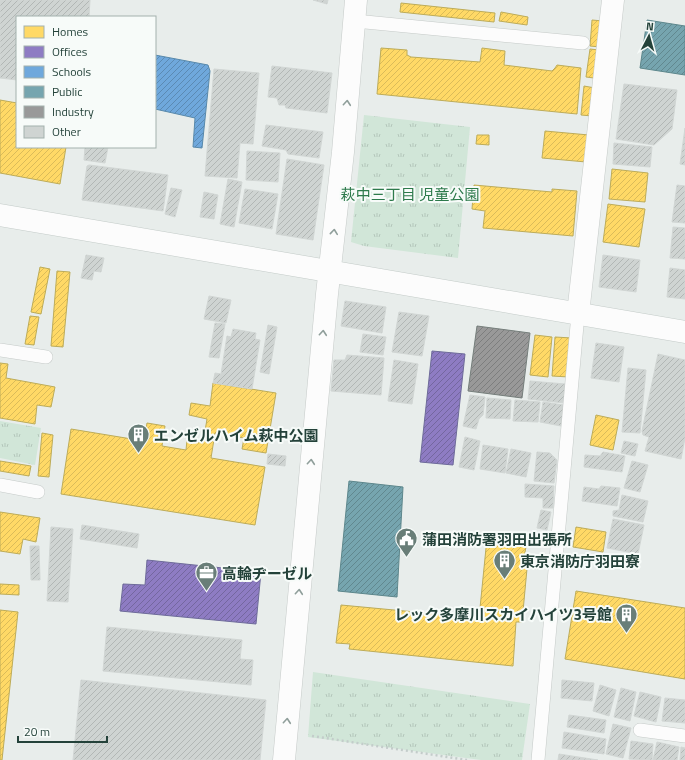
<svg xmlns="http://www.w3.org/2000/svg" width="685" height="760" font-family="'Titillium Web','Noto Sans JP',sans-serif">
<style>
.grass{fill:url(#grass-tufts)}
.homes{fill:url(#homes-hatch);stroke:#bdac59}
.offices{fill:url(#offices-hatch);stroke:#6e6b9a}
.schools{fill:url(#schools-hatch);stroke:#5889ab}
.public{fill:url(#public-hatch);stroke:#5d878c}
.industry{fill:url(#industry-hatch);stroke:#767f7c}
.building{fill:url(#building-hatch);stroke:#d1d6d4}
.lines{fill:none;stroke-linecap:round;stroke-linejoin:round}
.lane-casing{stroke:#c5cac8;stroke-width:14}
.street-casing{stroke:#c5cac8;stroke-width:23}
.secondary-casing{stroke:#c3cbc8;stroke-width:23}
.path{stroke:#c3ccca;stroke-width:2.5;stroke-dasharray:2 3;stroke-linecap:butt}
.lane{stroke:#fcfcfc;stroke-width:13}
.street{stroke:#fcfcfc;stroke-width:22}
.secondary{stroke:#fcfcfc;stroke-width:22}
.oneway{stroke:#909f9b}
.labels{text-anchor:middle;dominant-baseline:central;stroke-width:4;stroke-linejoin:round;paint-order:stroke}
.park-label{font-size:15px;fill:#2d7a4b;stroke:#f7fbf9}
.poi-label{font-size:15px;font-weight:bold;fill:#24423a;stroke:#f7fbf9;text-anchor:start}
</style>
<defs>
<pattern id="grass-tufts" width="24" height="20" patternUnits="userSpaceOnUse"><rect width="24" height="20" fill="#d1e6d8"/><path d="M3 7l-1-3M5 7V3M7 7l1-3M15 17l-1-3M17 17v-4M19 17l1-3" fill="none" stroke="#b3c6ba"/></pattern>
<pattern id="homes-hatch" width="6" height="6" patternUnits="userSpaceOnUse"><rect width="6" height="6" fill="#ffd966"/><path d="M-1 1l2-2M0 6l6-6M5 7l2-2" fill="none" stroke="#dabb59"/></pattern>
<pattern id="offices-hatch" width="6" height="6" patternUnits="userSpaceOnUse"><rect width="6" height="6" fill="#8e7cc3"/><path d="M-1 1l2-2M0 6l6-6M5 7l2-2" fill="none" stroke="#74679f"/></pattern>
<pattern id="schools-hatch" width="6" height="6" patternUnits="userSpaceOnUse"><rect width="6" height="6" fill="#6fa8dc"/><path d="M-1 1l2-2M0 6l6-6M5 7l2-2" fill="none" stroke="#5b8ab3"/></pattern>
<pattern id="public-hatch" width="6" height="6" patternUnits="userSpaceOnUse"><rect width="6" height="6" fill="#76a5af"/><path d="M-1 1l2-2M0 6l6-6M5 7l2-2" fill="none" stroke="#61888f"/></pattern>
<pattern id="industry-hatch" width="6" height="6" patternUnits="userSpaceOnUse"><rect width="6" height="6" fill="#999"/><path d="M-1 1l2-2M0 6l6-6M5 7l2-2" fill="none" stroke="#7d7e7e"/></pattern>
<pattern id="building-hatch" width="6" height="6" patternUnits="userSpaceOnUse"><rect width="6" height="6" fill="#cfd4d2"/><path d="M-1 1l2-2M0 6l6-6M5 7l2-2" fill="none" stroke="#b2b7b5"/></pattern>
</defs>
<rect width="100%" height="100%" fill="#e8edeb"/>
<g class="grass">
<polygon points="364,115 470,127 458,258 364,246 351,242"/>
<polygon points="0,421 41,428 35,465 0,458"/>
<polygon points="313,672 530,704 522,760 481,760 308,737"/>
</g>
<g class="homes">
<polygon points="401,3 495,13 494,22 400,12"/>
<polygon points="501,12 528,17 527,25 499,21"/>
<polygon points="592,20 603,21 600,47 590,46"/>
<polygon points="381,48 407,50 407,55 411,57 480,62 482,48 505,51 504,65 552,71 555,68 557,65 581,68 577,114 377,94"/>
<polygon points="590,49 599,50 594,78 586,77"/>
<polygon points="584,86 595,88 592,116 581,115"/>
<polygon points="0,100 17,103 17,147 66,147 60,184 0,173"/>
<polygon points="545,131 589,135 586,162 542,158"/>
<polygon points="477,135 489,135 489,145 476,144"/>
<polygon points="612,169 648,173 645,202 609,199"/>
<polygon points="474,185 552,192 552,189 577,191 573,236 483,228 485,211 472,209"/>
<polygon points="608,204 645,209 639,247 603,242"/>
<polygon points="40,267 50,269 41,314 31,312"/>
<polygon points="57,271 70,272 63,347 51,346"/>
<polygon points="30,316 39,317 34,345 25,344"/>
<polygon points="535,335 552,337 548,377 530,375"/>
<polygon points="555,337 572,338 569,377 552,376"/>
<polygon points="0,363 8,364 6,378 55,387 51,407 37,405 35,424 0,418"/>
<polygon points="213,383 276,393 266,453 242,449 244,438 215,433 211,458 265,467 255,525 61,494 71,429 144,441 147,423 165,426 162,446 186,450 187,440 203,443 207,419 189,415 191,403 210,406"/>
<polygon points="596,415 619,420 613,450 590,445"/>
<polygon points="42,433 53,435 49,477 38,476"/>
<polygon points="0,461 31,466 29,476 0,471"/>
<polygon points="0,512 40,518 36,542 23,539 20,554 0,551"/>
<polygon points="576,527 606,532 603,552 573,547"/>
<polygon points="487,538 527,542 524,557 528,558 522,622 516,622 513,666 349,649 350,644 336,643 341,605 479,618"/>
<polygon points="0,584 19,585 19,595 0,594"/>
<polygon points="576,591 685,608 685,679 565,659"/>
<polygon points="0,610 18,612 2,760 0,760"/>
</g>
<g class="offices">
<polygon points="432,351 465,354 453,465 420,462"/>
<polygon points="147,560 261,572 256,624 120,611 123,584 145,585"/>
</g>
<polygon class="schools" points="155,55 208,65 210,71 202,148 193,147 195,118 155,109"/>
<g class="public">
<polygon points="647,20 685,26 685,75 640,68"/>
<polygon points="349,481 403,487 397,597 338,591"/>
</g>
<polygon class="industry" points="477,326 530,333 522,398 468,391"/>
<g class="building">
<polygon points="0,0 90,0 89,17 17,17 17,80 0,78"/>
<polygon points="313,0 328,0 327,4"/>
<polygon points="272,66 332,73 327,113 286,108 285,105 279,105 277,98 268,97"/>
<polygon points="214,69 259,73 253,144 240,143 237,178 205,176"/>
<polygon points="624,84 677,90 672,129 654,145 616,139"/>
<polygon points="266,125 323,132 319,158 288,154 286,150 262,146"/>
<polygon points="685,128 685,165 680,164"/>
<polygon points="614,143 652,147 650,167 613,164"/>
<polygon points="85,147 108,147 105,163 84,160"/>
<polygon points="247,151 280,153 278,182 246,180"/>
<polygon points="287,159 324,165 313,240 276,234"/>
<polygon points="89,165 168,175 163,211 82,200 87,166"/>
<polygon points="228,179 242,182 234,227 220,224"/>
<polygon points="677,185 685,186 685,223 672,222"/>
<polygon points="171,188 182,190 175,217 165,214"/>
<polygon points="245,189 278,194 272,229 239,223"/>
<polygon points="204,192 218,195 214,219 200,217"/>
<polygon points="673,227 685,228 685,259 670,258"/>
<polygon points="86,255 104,258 101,272 94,271 92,280 81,278"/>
<polygon points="603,255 640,260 636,292 599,287"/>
<polygon points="670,268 685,270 685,299 667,297"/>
<polygon points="209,296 231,300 226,323 204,319"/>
<polygon points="345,301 386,307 382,333 341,326"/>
<polygon points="399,312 429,316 422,356 392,352"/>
<polygon points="215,323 225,324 219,358 209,357"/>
<polygon points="268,325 277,327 269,374 260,372"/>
<polygon points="233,329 256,333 255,339 260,340 252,389 213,383 215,373 221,374 227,336 231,337"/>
<polygon points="363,334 386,337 383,355 360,352"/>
<polygon points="596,343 624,347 619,382 591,378"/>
<polygon points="658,354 685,360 685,438 681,459 645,451 649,437 643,435 642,431"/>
<polygon points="347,355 384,358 381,395 331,391 334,360 345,360"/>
<polygon points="394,360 418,364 412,404 388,401"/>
<polygon points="628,368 646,370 640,433 622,432"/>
<polygon points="530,381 565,384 564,403 528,399"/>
<polygon points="470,395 485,397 483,415 479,419 476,429 463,426"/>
<polygon points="487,398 511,400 510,419 486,418"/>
<polygon points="515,400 540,402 538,422 513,421"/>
<polygon points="543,402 564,405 561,426 540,422"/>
<polygon points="465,437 480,441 474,470 459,467"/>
<polygon points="624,441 638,444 635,456 621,453"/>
<polygon points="483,445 508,449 505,473 480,469"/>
<polygon points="511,449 531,453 526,477 506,473"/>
<polygon points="537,452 550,453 557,460 554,483 534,481"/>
<polygon points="603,452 625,456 622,472 584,467 585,455 600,456"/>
<polygon points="268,454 286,456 285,466 267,464"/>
<polygon points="632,461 648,465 640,492 624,488"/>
<polygon points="525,484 554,486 553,508 543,508 543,498 525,497"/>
<polygon points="601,486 620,488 617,506 582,501 584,487 599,489"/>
<polygon points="622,495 648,501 643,522 613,516 613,511 619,510"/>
<polygon points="541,510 551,512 547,530 537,528"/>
<polygon points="613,519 644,525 638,554 607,548"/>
<polygon points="82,525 139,534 137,548 80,539"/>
<polygon points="51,527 73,529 68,602 47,601"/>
<polygon points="30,546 39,546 40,580 31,580"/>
<polygon points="107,627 242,640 240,659 253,660 251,685 103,671"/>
<polygon points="81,680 266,700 260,760 73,760"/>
<polygon points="562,680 594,683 592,701 561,698"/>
<polygon points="600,685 616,690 609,716 593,711"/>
<polygon points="621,688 636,692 630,721 614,717"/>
<polygon points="640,692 661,697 656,722 634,716"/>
<polygon points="665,698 685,700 685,723 662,721"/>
<polygon points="569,715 606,720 604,733 567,727"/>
<polygon points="613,724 631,728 623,758 606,754"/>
<polygon points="564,732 606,739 604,754 562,748"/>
<polygon points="631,741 653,744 652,760 629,759"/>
<polygon points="657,742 679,747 677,760 653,760"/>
<polygon points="681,747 685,748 685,760 680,760"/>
<polygon points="559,754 598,760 558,760"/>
</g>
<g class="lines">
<defs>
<g id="lane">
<polyline points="355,21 583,43"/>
<polyline points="0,350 46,357"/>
<polyline points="0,485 38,492"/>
<polyline points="640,730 685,736"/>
<polyline points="538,760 578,314"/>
</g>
<g id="street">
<polyline points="578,314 613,0"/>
<polyline points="284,760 327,294 343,152 356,0"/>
</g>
<polyline id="secondary" points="0,215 685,332"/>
</defs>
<use href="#lane" class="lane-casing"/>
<use href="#street" class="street-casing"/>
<use href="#secondary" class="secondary-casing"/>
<polyline class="path" points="312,736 467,760"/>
<use href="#lane" class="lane"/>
<use href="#street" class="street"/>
<use href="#secondary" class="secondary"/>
</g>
<defs><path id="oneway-chevron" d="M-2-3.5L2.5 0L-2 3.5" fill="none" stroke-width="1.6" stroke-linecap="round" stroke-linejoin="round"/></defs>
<g class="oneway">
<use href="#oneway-chevron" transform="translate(347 103) rotate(-85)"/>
<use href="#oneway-chevron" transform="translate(334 232) rotate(-84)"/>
<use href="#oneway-chevron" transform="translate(323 333) rotate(-85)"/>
<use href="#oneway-chevron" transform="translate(311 462) rotate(-85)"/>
<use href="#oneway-chevron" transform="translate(299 592) rotate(-85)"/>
<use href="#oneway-chevron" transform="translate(287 721) rotate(-85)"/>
</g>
<defs>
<symbol id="building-pin" viewBox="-11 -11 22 30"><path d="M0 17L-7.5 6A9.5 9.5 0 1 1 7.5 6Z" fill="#697e78" stroke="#f7fbf9"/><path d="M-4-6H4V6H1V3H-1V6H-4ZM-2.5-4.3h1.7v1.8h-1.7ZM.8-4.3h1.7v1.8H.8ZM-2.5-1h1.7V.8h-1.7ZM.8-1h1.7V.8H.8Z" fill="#fff"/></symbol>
<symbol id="civic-pin" viewBox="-11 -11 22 30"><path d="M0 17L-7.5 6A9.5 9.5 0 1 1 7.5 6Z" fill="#697e78" stroke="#f7fbf9"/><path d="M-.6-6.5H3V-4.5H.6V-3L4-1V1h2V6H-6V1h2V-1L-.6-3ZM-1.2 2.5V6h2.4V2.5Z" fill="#fff"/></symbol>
<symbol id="office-pin" viewBox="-11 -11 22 30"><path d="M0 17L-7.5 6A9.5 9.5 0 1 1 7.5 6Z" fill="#697e78" stroke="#f7fbf9"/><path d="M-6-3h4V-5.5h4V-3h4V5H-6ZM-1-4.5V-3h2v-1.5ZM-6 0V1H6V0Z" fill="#fff"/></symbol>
</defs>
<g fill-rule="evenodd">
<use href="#building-pin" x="126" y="422" width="25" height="34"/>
<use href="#civic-pin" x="394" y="526" width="25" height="34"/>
<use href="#building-pin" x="492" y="548" width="25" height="34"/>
<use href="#office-pin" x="194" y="560" width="25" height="34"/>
<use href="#building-pin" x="614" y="602" width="25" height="34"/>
</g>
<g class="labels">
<g class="park-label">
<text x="410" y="194">萩中三丁目 児童公園</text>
</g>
<g class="poi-label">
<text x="154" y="435">エンゼルハイム萩中公園</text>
<text x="422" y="539">蒲田消防署羽田出張所</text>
<text x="520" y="561">東京消防庁羽田寮</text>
<text x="222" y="573">高輪ヂーゼル</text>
<text x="612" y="614" text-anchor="end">レック多摩川スカイハイツ3号館</text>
</g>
</g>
<rect x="16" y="16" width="140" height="132" fill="#f7fbf9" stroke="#a3b1ad"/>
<rect x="24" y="26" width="20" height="12" fill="#ffd966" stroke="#a3b1ad"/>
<text x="52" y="36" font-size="12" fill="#24423a">Homes</text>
<rect x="24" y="46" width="20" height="12" fill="#8e7cc3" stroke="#a3b1ad"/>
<text x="52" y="56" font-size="12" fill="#24423a">Offices</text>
<rect x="24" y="66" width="20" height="12" fill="#6fa8dc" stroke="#a3b1ad"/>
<text x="52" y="76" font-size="12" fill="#24423a">Schools</text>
<rect x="24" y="86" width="20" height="12" fill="#76a5af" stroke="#a3b1ad"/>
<text x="52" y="96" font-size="12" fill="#24423a">Public</text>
<rect x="24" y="106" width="20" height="12" fill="#999999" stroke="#a3b1ad"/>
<text x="52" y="116" font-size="12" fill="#24423a">Industry</text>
<rect x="24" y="126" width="20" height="12" fill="#cfd4d2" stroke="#a3b1ad"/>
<text x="52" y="136" font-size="12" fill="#24423a">Other</text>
<g transform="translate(649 36) rotate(6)" stroke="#f7fbf9" stroke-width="3" paint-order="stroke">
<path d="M0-3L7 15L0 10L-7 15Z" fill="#24423a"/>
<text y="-6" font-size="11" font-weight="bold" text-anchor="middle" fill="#24423a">N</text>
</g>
<path d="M18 736v6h89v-6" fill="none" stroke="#24423a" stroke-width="2"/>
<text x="24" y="736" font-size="12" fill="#24423a" stroke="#f7fbf9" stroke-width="3" paint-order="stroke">20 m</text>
</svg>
